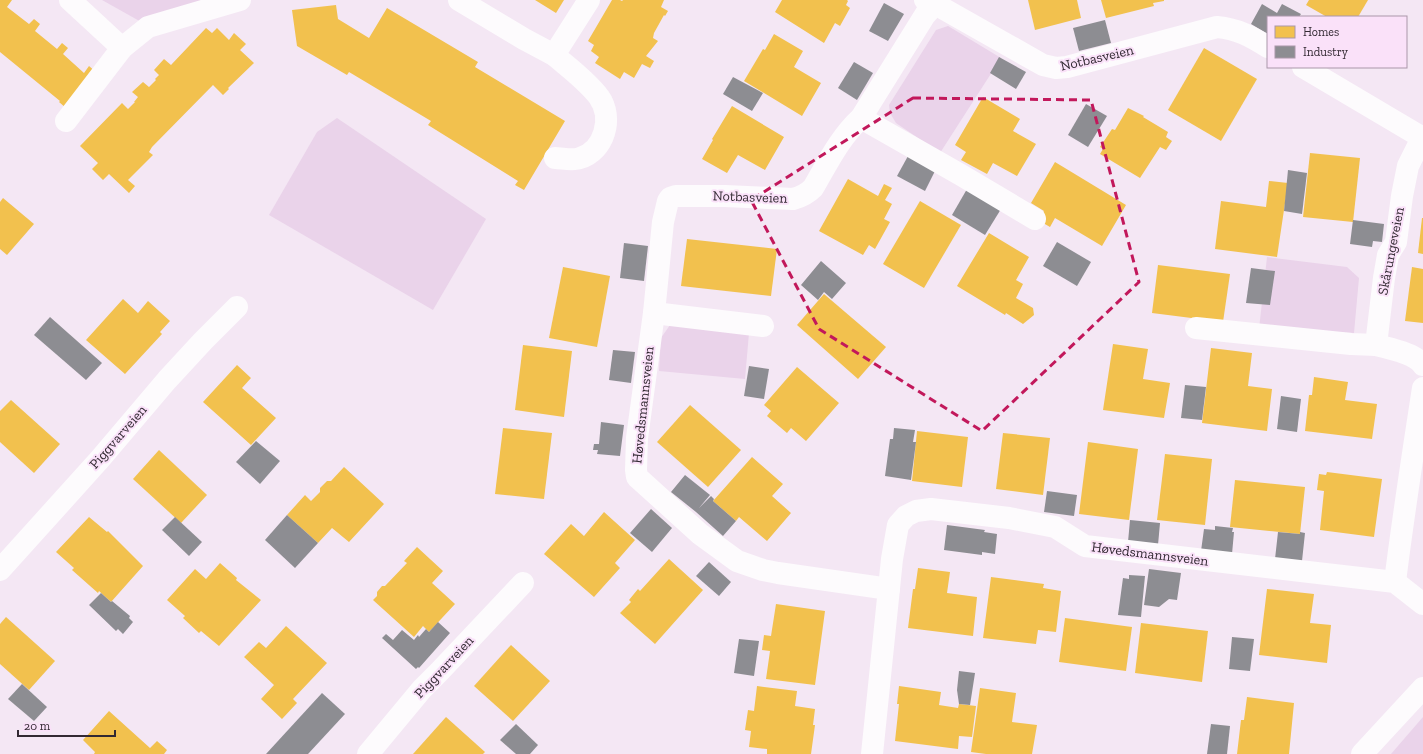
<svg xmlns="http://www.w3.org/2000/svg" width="1423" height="754" font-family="'Zilla Slab',serif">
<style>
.green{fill:#ead3ea}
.homes{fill:#f2c14e}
.industry{fill:#8d8d92}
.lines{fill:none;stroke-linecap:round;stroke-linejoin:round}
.street{stroke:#fdfbfd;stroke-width:22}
.secondary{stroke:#fdfbfd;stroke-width:22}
.marked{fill:none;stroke:#c2185b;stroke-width:3;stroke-dasharray:8 5;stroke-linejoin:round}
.labels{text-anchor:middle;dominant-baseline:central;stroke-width:4;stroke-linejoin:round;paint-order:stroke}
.street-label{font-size:14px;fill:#322932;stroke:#fae1f9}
</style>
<rect width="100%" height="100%" fill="#f4e7f4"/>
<g class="green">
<polygon points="102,0 202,0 143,23"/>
<polygon points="948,26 1001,58 940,153 896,123 890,113 889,105 936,30"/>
<polygon points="337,118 486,219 433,310 269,215 317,132"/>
<polygon points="1267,257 1347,267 1359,278 1354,333 1259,329"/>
<polygon points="670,325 749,333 745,379 659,371 661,338"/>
<polygon points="1423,717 1423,754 1391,754"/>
</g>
<g class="homes">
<polygon points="0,0 12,0 7,7 29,24 34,19 40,24 35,31 57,49 62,43 68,48 63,54 84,73 89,66 96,72 66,108 59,102 60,101 0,52"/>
<polygon points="535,0 564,0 556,13"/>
<polygon points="612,0 620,0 622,1 623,0 664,0 661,7 668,11 665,16 664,15 654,33 653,38 658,41 646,56 654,61 650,68 642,64 634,78 624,72 620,79 595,63 599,57 591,51 594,45 588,41"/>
<polygon points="782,0 847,0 848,1 846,5 850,8 840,26 835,23 824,43 775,12"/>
<polygon points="1028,0 1077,0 1081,18 1035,30"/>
<polygon points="1101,0 1164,0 1164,1 1153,3 1154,6 1106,18"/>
<polygon points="1309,0 1368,0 1358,17 1327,17 1306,5"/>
<polygon points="336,5 338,19 369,38 387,8 478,62 475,67 565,121 524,190 515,185 518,181 428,125 431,121 349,72 347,75 297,46 292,10"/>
<polygon points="206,28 212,33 217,28 229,40 234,33 246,44 240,50 254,63 228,88 229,89 223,95 213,85 152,147 149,152 153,155 128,180 135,186 129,193 109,174 103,180 92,169 98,163 80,146 122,103 128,109 135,102 134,102 138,97 132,92 143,82 149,87 156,80 155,79 159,75 154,70 164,59 171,65"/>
<polygon points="774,34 803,51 794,67 821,83 802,116 744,81 763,49 765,50"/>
<polygon points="1204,48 1257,79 1221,141 1168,110"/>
<polygon points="983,97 1020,119 1013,131 1036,144 1017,176 993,163 987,174 961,160 966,152 955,145"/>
<polygon points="732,106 784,137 765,170 738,155 727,173 702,159 713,140 712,139"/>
<polygon points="1128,108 1144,116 1143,117 1168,132 1166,137 1172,141 1166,150 1160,147 1140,178 1100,154 1103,149 1100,147 1112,129 1115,130"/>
<polygon points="1310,153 1360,158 1353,222 1303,217"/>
<polygon points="1055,162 1126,205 1102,246 1055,218 1050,227 1038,220 1044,211 1031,203"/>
<polygon points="848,179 878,196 884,184 892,188 885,200 892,204 884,219 890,222 875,249 869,245 863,255 819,231"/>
<polygon points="1269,181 1288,183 1277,257 1215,249 1221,201 1266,207"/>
<polygon points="3,198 34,224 7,255 0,249 0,202"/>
<polygon points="920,201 961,225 924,288 883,264"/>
<polygon points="1422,218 1423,218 1423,254 1418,253"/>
<polygon points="989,233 1029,257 1016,280 1023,284 1016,298 1033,308 1034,315 1023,324 1006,313 1005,315 957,286"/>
<polygon points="687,239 777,249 771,296 681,286"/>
<polygon points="1158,265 1230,274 1223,322 1152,313"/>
<polygon points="563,267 610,276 597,347 549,338"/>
<polygon points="1412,267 1423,269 1423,323 1405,321"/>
<polygon points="824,294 886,347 858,379 797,325"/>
<polygon points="123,299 138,313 148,301 170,321 160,332 162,334 125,374 86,340"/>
<polygon points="1113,344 1148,349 1143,379 1170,383 1164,418 1103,410"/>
<polygon points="523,345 572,351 564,417 515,410"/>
<polygon points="1211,348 1252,353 1248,386 1272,389 1267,431 1202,423"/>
<polygon points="237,365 251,378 242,388 276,418 251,445 203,402"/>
<polygon points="797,367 839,403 806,441 791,428 787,433 767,416 771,411 764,405"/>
<polygon points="1314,377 1348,382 1345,400 1377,404 1372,439 1305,431 1309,395 1312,395"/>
<polygon points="11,400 60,444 34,473 0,442 0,411"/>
<polygon points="690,405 741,450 708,487 657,442"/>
<polygon points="503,428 552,433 544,499 495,494"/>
<polygon points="917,431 968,437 962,487 912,481"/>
<polygon points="1003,433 1050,438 1043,495 996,489"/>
<polygon points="1088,442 1138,449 1129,520 1079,514"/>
<polygon points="159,450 207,495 181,523 133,479"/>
<polygon points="1165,454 1212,459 1205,525 1157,520"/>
<polygon points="752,457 783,484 772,496 791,513 767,541 739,517 736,521 713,501"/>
<polygon points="344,467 384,504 349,542 332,528 318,543 287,515 305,495 311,501 320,492 320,488 327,481 331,481"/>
<polygon points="1327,472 1382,479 1374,537 1320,530 1324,491 1317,490 1319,474 1326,475"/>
<polygon points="1235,480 1305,487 1300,534 1230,527"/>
<polygon points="604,512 635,540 615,563 620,568 594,597 544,554 571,524 584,536"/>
<polygon points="89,517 107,532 108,531 143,566 111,602 99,591 98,593 72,570 74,568 56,552"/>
<polygon points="417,547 443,571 432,583 455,604 429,632 423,626 414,637 373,600 377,596 377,592 382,586 385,586 407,563 404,561"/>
<polygon points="669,559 703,590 655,644 620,613 631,602 629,600 638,589 640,591"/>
<polygon points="220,563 237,578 236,580 261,600 219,646 201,631 199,633 183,618 185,616 167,600 195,569 206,579"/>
<polygon points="918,568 950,572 947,593 977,597 973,636 908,628 913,589 915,589"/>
<polygon points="991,577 1044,584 1043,588 1061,591 1056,632 1038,630 1036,644 983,638"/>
<polygon points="1267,589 1314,594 1310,623 1331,625 1327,663 1259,655"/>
<polygon points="776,604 825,611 815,685 766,679 770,651 762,650 764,635 771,636"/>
<polygon points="6,617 55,661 29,690 0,664 0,624"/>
<polygon points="1065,618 1132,627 1126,671 1059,662"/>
<polygon points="1141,623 1208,631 1202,682 1135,673"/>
<polygon points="286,626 327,663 293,699 297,703 282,719 261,699 274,685 244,657 259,642 266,648"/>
<polygon points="511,645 550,681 513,721 474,686"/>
<polygon points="757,686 797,691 795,706 815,709 813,725 815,725 811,754 767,754 767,749 749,747 751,731 745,730 748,710 754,711"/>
<polygon points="899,686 941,692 939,705 958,708 959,704 976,706 972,737 959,736 958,749 895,741 899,704 897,704"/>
<polygon points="980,688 1016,693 1012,722 1037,725 1032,754 986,754 971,752"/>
<polygon points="1247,697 1294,703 1289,754 1237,754 1241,720 1244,720"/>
<polygon points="109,711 150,748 157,741 167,750 164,754 94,754 95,752 83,740"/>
<polygon points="446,717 485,752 483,754 413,754"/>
</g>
<g class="industry">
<polygon points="884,3 904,14 888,41 869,31"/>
<polygon points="1262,4 1277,13 1282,4 1301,14 1299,17 1268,17 1268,34 1251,24"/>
<polygon points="1105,20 1111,43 1079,51 1073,28"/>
<polygon points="999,57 1026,72 1016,89 990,73"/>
<polygon points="854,62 873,73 857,100 838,88"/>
<polygon points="733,77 763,93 752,111 723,94"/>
<polygon points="1086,104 1107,116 1088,147 1068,135"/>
<polygon points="908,156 935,171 925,191 897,176"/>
<polygon points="1288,170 1307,173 1302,214 1284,211"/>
<polygon points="967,189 1001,209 985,235 952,215"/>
<polygon points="1353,220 1384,224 1382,242 1373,241 1372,247 1350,244"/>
<polygon points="1057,242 1091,262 1077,286 1043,266"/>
<polygon points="624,243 648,246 644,281 620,278"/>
<polygon points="821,261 846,283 832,299 824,292 818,300 801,285"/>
<polygon points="1251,268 1275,271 1270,305 1246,303"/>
<polygon points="50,317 102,363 86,380 34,335"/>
<polygon points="613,350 635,352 631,383 609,380"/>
<polygon points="749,366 769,369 764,399 744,396"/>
<polygon points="1185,385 1206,387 1202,420 1181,418"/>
<polygon points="1281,396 1301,399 1297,432 1277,429"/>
<polygon points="601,422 624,425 620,456 597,454 598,450 593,450 594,444 599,444"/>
<polygon points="894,428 915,430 913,442 916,442 911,480 885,476 890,439 893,439"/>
<polygon points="256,441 280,461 260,484 236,462"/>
<polygon points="685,475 710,495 699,508 711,496 714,499 713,501 736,521 723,536 696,512 671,492"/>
<polygon points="1047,491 1077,495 1074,516 1044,512"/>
<polygon points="651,509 672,528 652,552 630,533"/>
<polygon points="287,515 318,543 295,568 265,540"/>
<polygon points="175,517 202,542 189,556 162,530"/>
<polygon points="1130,520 1160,523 1158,545 1128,542"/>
<polygon points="947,525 985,530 984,532 997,534 995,554 982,552 982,555 944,550"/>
<polygon points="1215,526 1233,528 1232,532 1234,532 1232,554 1201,551 1204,529 1215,530"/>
<polygon points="1278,532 1300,534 1300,532 1305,533 1302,561 1275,559"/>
<polygon points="709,562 731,582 719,596 696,576"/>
<polygon points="1149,569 1181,573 1177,600 1169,599 1159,607 1144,605"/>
<polygon points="1129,575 1145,576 1141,617 1118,615 1123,578 1129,579"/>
<polygon points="101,593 111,602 112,601 130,616 129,618 133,622 123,634 118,629 116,631 89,605"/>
<polygon points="438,622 450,633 419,668 418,667 416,669 382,638 386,634 393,640 402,630 414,640 418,635 419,637 426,629 429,632"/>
<polygon points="1232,637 1254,639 1250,671 1229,669"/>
<polygon points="739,639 759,641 754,676 734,673"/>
<polygon points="959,671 975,673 970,705 959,704 957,690"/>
<polygon points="22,684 47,707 34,721 8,699"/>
<polygon points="322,693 345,714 308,754 266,754"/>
<polygon points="516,724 538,745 530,754 516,754 500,740"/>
<polygon points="1211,724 1230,726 1227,754 1207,754"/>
</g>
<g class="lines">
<g class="street">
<polyline points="70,0 122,48 148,27 240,0"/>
<polyline points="459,0 524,39 554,55 589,0"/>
<path d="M925 0 935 4 1043 65 1056 68 1067 67 1217 27C1238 29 1250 36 1268 47"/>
<path d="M554 55C569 68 587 81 599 97 614 118 604 151 580 158 573 161 562 158 555 158"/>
<polyline points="1303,67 1423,138"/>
<polyline points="861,118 961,175 1035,219"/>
<polyline points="66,121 122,48"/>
<path d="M1422 138 1408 166 1402 196 1396 242 1388 255 1384 278 1376 345C1389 348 1416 354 1423 365"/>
<polyline points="654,313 763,326"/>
<polyline points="1196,328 1351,344 1376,345"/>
<polyline points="0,570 100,459 167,380 203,341 237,307"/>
<path d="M1395 582C1403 517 1413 453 1423 388"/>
<path d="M889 589 778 573 763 570 737 561 700 534 637 477 636 470 637 438 654 313 663 222 668 201 670 198 676 196H725L793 199C801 197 807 194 813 188 827 164 840 137 861 118L925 15 935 4"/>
<polyline points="368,754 422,689 439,672 523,583"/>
<polyline points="872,754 892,559 898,525 906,516 916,511 931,509 1009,518 1055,527 1085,546 1395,582 1423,604"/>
</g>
<polyline class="secondary" points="1362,754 1423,688"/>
</g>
<path class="marked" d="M913 98 1091 100 1139 282 982 431 819 329 751 200Z"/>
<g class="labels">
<g class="street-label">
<text transform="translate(1097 58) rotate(-13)">Notbasveien</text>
<text transform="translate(750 197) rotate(2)">Notbasveien</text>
<text transform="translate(1391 251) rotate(-79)">Skårungeveien</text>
<text transform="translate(643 405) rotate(-84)">Høvedsmannsveien</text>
<text transform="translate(118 437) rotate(-49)">Piggvarveien</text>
<text transform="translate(1150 554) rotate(7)">Høvedsmannsveien</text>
<text transform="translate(444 667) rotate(-47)">Piggvarveien</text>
</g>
</g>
<rect x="1267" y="16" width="140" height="52" fill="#fae1f9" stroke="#aa97a9"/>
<rect x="1275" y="26" width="20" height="12" fill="#f2c14e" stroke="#aa97a9"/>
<text x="1303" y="36" font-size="12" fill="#322932">Homes</text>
<rect x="1275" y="46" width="20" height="12" fill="#8d8d92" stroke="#aa97a9"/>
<text x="1303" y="56" font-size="12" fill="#322932">Industry</text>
<path d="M18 730v6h97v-6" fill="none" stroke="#322932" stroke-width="2"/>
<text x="24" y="730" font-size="12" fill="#322932" stroke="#fae1f9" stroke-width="3" paint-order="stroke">20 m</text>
</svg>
